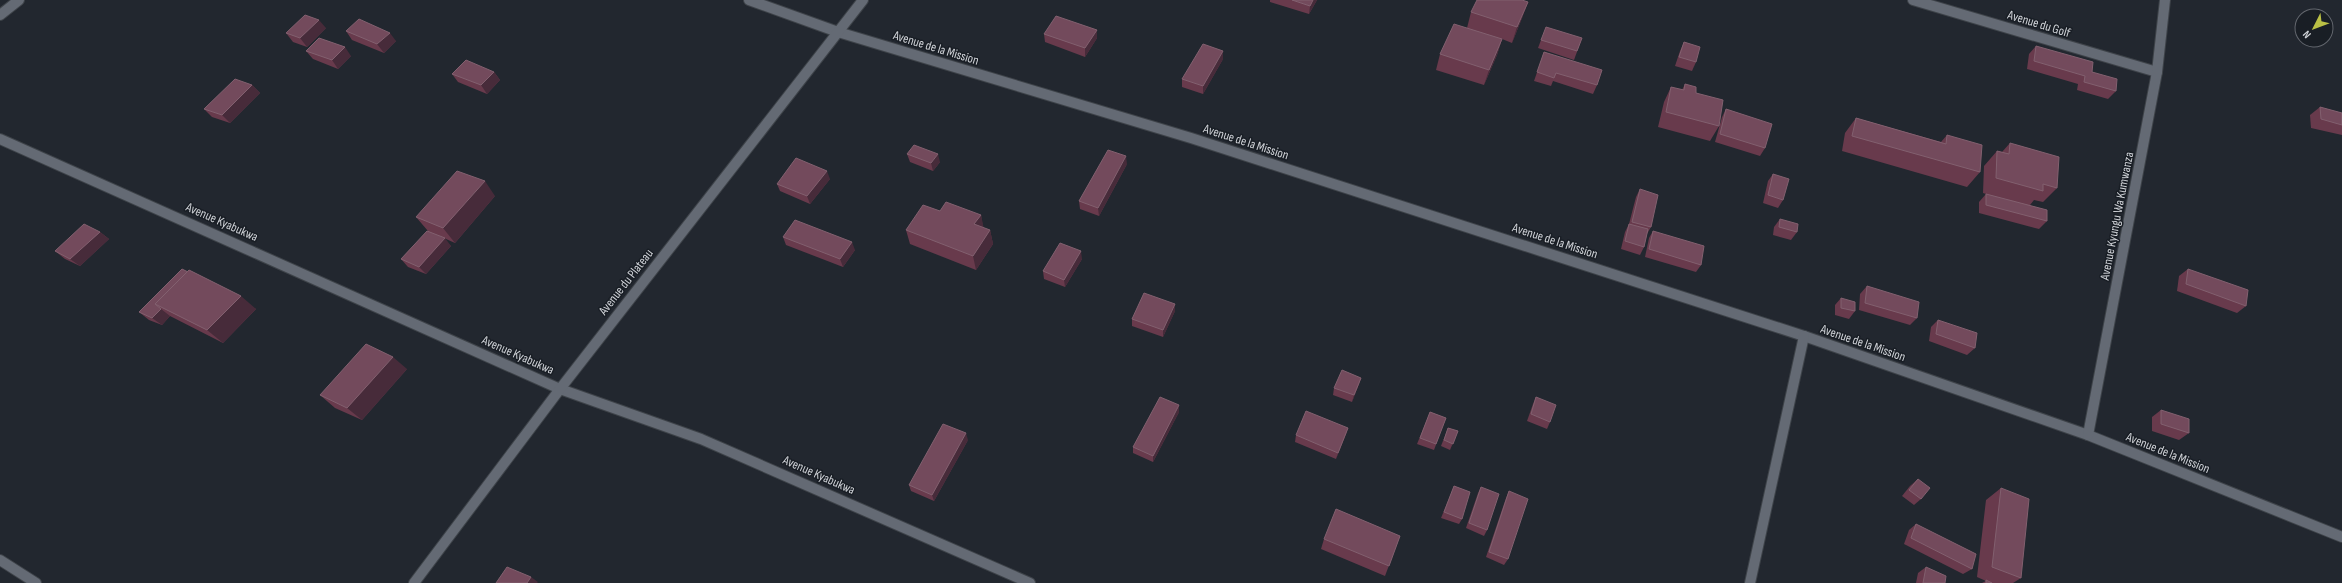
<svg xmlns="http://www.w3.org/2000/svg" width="2342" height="583" font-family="'Sofia Sans Condensed',sans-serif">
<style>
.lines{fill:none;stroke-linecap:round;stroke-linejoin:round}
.minor-casing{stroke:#3e4349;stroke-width:12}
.minor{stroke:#646a74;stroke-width:10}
.wall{fill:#683a4c}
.shaded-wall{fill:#472b3a}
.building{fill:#734a5c;stroke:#82606f}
.labels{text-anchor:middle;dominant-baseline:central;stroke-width:3;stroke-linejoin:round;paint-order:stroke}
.street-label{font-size:13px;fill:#d0d3d8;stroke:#191e25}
</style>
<rect width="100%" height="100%" fill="#22272f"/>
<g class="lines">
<defs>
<g id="minor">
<polyline points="749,0 838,32 1191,138 1804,336 2088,435 2342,537"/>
<polyline points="1913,0 2157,72"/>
<polyline points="0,15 19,0"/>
<polyline points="0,139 560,389 701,439 1030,583"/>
<polyline points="2088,435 2157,72 2165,0"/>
<polyline points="0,560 36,583"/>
<polyline points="414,583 560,389 863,0"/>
<polyline points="1750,583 1804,336"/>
</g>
</defs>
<use href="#minor" class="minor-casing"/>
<use href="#minor" class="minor"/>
</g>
<g class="wall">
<polygon points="1270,0 1317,0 1309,14 1270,2"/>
<polygon points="1528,2 1522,18 1512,43 1502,39 1497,55 1484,85 1436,70 1440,54 1467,28 1471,12"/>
<polygon points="326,28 307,47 293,42 286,33"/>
<polygon points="346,31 396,41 384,53 352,40"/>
<polygon points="1044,34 1097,38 1085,57 1045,42"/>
<polygon points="1582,38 1574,60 1538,48 1541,40"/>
<polygon points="1684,42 1696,62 1692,71 1675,66 1680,51"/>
<polygon points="2036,46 2092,72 2116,91 2108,99 2077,90 2078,84 2027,69 2029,54"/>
<polygon points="306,51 351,56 338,69 313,59"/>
<polygon points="1544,52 1597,85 1593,94 1553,81 1551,86 1534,81"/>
<polygon points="1223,59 1203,94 1182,87 1182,79"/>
<polygon points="494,72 500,80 487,94 458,82 452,74"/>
<polygon points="1685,84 1696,93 1719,126 1710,141 1658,127 1664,102 1671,87 1682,90"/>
<polygon points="252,85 260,93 230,123 212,117 204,109"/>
<polygon points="2320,107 2342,113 2342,135 2311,128 2310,115"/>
<polygon points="1726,109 1765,148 1760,156 1715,142 1722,117"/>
<polygon points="1856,118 1941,142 1947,135 1980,172 1967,187 1842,151 1845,133"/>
<polygon points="2010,143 2057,188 2043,202 2034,200 2030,205 2047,221 2039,229 1979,213 1979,202 1986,194 1983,193 1984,166 1997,151 2002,152"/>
<polygon points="907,154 940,162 933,171 910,162"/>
<polygon points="1127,164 1099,216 1080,209 1079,201"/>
<polygon points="1773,174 1783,200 1778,208 1763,203 1768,181"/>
<polygon points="830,179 810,204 780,191 777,184"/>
<polygon points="1640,189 1651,227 1647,234 1644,247 1640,255 1621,249 1625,232 1629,224 1636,197"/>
<polygon points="495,196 455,243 437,235 451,246 426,274 408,267 401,259 428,231 416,217"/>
<polygon points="940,211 981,215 983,228 990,230 993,244 976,270 910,244 906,230"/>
<polygon points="1780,219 1797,232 1791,240 1773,235 1774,227"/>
<polygon points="1653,231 1701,265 1696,272 1645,257 1649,238"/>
<polygon points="100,232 109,239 80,266 65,259 55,251"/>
<polygon points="783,237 855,250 843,267 786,245"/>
<polygon points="1082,259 1065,287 1044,279 1043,271"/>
<polygon points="2188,269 2246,306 2237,313 2177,291 2179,276"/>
<polygon points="188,272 256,309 223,343 170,316 162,325 149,320 139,312"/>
<polygon points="1867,286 1917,318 1910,325 1859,310 1860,294"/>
<polygon points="1841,298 1855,311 1849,319 1835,315 1835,305"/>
<polygon points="1175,311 1163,337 1132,326 1132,319"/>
<polygon points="1938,320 1975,348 1967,355 1929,341 1931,327"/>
<polygon points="407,369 362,420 335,408 320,395"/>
<polygon points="1361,378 1359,384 1352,402 1333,395 1334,388"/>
<polygon points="1536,397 1550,422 1547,429 1527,421 1533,404"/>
<polygon points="2161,410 2189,433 2179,440 2152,431 2152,417"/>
<polygon points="1179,412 1153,462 1133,453 1133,447"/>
<polygon points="1430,412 1446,418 1434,450 1417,444"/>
<polygon points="1348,428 1346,434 1336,459 1295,442 1296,435"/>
<polygon points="1448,428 1458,431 1450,450 1441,446"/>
<polygon points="968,440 934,501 911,491 909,485"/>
<polygon points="1918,479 1921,499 1914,505 1902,496 1910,486"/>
<polygon points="1454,486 1462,519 1459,524 1441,518"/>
<polygon points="1481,487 1487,530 1484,536 1466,528 1478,493"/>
<polygon points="2001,488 2021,578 2013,583 1982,583 1986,581 1977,577 1986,500"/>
<polygon points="1509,491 1508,559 1504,565 1486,557 1506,498"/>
<polygon points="1916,524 1972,569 1963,574 1904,544 1909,530"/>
<polygon points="1400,536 1385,576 1321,549 1324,539"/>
<polygon points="1926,567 1945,583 1916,583 1918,573"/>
</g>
<g class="shaded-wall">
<polygon points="1313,0 1317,0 1309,14 1310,6"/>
<polygon points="1528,2 1522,18 1512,43 1517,27"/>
<polygon points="319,20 326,28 307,47 300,38"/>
<polygon points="1097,30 1097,38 1085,57 1085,48"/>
<polygon points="390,33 396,41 384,53 377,44"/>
<polygon points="1502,39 1497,55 1484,85 1489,70"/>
<polygon points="345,47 351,56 338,69 332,60"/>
<polygon points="1223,51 1223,59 1203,94 1203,86"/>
<polygon points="494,72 500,80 487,94 481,85"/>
<polygon points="252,85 260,93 230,123 222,115"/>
<polygon points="938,154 940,162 933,171 931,163"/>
<polygon points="1126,156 1127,164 1099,216 1098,208"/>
<polygon points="827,171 830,179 810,204 807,196"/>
<polygon points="485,181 495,196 455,243 443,228"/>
<polygon points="981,215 984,229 974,224"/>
<polygon points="990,230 993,244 976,270 973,256"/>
<polygon points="100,232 109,239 80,266 70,259"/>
<polygon points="445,238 451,246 426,274 419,267"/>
<polygon points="852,242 855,250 843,267 840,259"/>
<polygon points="1081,251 1082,259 1065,287 1064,280"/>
<polygon points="241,296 256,309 223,343 207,330"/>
<polygon points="1175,304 1175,311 1163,337 1163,330"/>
<polygon points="161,309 170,316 162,325 152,318"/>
<polygon points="393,357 407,369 362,420 347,408"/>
<polygon points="1361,378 1359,384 1352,402 1354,395"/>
<polygon points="1179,405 1179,412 1153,462 1153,456"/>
<polygon points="1348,428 1346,434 1336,459 1338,453"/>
<polygon points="966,433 968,440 934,501 932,495"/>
<polygon points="531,577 538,582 537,583 527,583"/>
</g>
<g class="building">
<polygon points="1292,0 1313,0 1310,6"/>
<polygon points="1477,0 1522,0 1528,2 1517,27 1471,12"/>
<polygon points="305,15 319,20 300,38 286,33"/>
<polygon points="1056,16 1097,30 1085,48 1044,34"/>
<polygon points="359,19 390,33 377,44 346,31"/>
<polygon points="1454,24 1502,39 1489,70 1440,54"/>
<polygon points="1546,27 1582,38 1577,51 1541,40"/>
<polygon points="319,38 345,47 332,60 306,51"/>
<polygon points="1684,42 1700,47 1696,62 1679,57"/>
<polygon points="1203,44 1223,51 1203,86 1182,79"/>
<polygon points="2036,46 2093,62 2092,72 2117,79 2116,91 2084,82 2085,76 2034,61"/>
<polygon points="1544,52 1602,70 1597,85 1556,73 1554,78 1537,72"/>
<polygon points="466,60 494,72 481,85 452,74"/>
<polygon points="235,79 252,85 222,115 204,109"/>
<polygon points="1685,84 1696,87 1696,93 1723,100 1719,126 1666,112 1671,87 1684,90"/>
<polygon points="2320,107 2342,113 2342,125 2321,119"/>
<polygon points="1726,109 1772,124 1765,148 1720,134"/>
<polygon points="1856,118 1946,144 1947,135 1982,145 1980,172 1852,136"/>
<polygon points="2010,143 2059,157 2057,188 2043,184 2043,191 1996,178 1997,151 2009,154"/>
<polygon points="914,145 938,154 931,163 907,154"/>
<polygon points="1108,150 1126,156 1098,208 1079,201"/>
<polygon points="796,158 827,171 807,196 777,184"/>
<polygon points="457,171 485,181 443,228 416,217"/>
<polygon points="1773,174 1789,179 1783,200 1768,195"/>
<polygon points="1640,189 1658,195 1651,227 1632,222"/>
<polygon points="1986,194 2047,210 2047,221 1986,205"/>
<polygon points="946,202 981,215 974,224 990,230 973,256 906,230 923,205 940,211"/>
<polygon points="1780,219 1798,224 1797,232 1779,227"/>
<polygon points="795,220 852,242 840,259 783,237"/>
<polygon points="84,224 100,232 70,259 55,251"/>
<polygon points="1629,224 1648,229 1644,247 1625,241"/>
<polygon points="427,231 445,238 419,267 401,259"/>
<polygon points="1653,231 1704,246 1701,265 1649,249"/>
<polygon points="1060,243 1081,251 1064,280 1043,271"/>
<polygon points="182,269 188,272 155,304 161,309 152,318 139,312"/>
<polygon points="2188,269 2248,290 2246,306 2186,284"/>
<polygon points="189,270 241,296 207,330 155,304"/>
<polygon points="1867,286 1919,302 1917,318 1865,303"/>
<polygon points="1144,293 1175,304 1163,330 1132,319"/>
<polygon points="1841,298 1855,302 1855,311 1841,308"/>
<polygon points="1938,320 1977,333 1975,348 1936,334"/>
<polygon points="366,344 393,357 347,408 320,395"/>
<polygon points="1342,370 1361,378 1354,395 1334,388"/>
<polygon points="1160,397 1179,405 1153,456 1133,447"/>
<polygon points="1536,397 1556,405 1550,422 1531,414"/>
<polygon points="2161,410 2189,419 2189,433 2161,424"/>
<polygon points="1306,411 1348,428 1338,453 1296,435"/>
<polygon points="1430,412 1446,418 1436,444 1420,438"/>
<polygon points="943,424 966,433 932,495 909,485"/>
<polygon points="1448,428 1458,431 1453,444 1444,440"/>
<polygon points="1918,479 1930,488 1921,499 1909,490"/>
<polygon points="1454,486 1470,492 1462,519 1444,512"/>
<polygon points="1481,487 1499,494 1487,530 1469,523"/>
<polygon points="2001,488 2029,499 2021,578 1992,567"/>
<polygon points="1509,491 1528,499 1508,559 1489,552"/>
<polygon points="1336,509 1400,536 1389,566 1324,539"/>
<polygon points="1916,524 1976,554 1972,569 1911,538"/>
<polygon points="507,567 531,577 527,583 496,583"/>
<polygon points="1926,567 1946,576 1945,583 1923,583"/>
<polygon points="1986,580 1992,583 1986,583"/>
</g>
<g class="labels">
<g class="street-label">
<text transform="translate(2039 24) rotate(17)">Avenue du Golf</text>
<text transform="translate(936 48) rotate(17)">Avenue de la Mission</text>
<text transform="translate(1246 142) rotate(18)">Avenue de la Mission</text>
<text transform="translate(2117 216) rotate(-79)">Avenue Kyungu Wa Kumwanza</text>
<text transform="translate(222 222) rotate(24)">Avenue Kyabukwa</text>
<text transform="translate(1555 241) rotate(18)">Avenue de la Mission</text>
<text transform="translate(626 282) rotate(-52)">Avenue du Plateau</text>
<text transform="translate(1863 343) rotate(19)">Avenue de la Mission</text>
<text transform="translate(518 355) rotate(24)">Avenue Kyabukwa</text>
<text transform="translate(2168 453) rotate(22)">Avenue de la Mission</text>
<text transform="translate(819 475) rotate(24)">Avenue Kyabukwa</text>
</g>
</g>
<g transform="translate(2314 28) rotate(228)"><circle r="19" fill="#191e25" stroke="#62666d"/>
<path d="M0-3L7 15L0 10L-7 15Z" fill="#bac045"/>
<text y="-6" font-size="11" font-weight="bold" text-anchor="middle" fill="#d0d3d8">N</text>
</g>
</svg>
